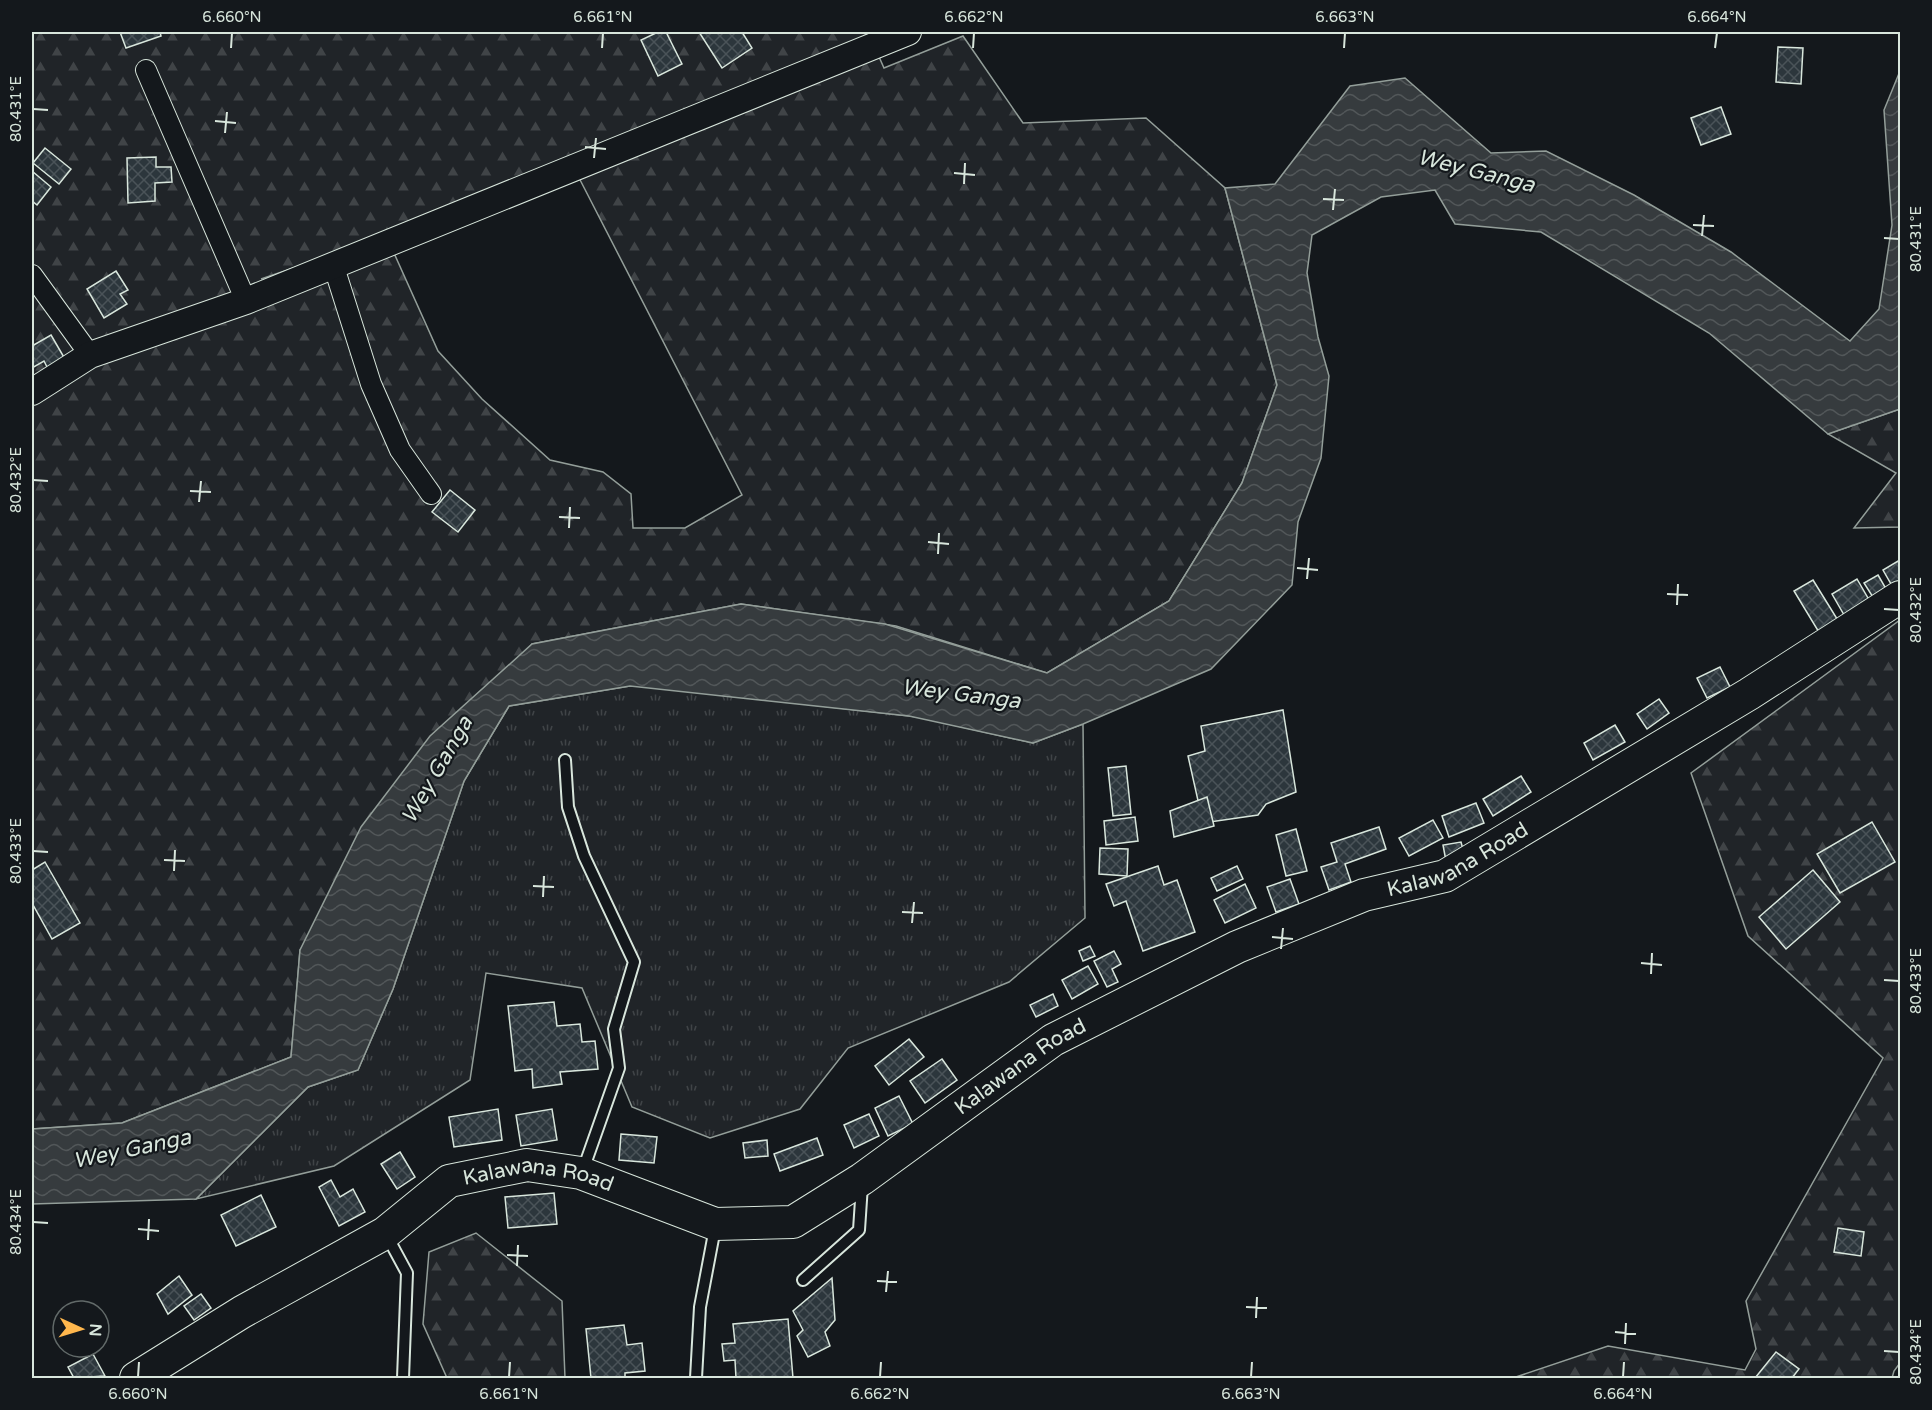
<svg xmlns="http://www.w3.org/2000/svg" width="1932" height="1410" font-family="'Varela Round',sans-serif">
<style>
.grass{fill:url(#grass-tufts);stroke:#939e99;stroke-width:1.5}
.forest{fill:url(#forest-firs);stroke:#939e99;stroke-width:1.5;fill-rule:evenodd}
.water{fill:url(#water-waves);stroke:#939e99;stroke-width:1.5}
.building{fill:url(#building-cross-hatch);stroke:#d8e6dc;stroke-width:1.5}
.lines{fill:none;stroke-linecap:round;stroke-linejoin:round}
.service-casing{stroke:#d8e6dc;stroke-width:14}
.minor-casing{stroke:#d8e6dc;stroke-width:22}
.tertiary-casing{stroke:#d8e6dc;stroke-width:28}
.primary-casing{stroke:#d8e6dc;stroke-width:34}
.service{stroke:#14181c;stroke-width:10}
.minor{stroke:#14181c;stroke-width:20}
.tertiary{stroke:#14181c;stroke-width:26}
.primary{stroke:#14181c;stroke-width:32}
.ticks{fill:none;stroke:#d8e6dc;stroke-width:2}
.labels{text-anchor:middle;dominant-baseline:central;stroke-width:4.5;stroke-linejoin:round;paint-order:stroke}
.street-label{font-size:21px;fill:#d8e6dc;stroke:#14181c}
.water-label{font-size:22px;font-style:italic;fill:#d8e6dc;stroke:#14181c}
.neatline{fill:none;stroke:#d8e6dc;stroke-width:2}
.ticks-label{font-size:15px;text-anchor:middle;fill:#d8e6dc}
</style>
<defs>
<pattern id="grass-tufts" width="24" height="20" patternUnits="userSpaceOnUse" patternTransform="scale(1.5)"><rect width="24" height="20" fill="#202428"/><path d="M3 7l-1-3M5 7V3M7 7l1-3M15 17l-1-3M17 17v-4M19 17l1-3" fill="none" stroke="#404447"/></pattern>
<pattern id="forest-firs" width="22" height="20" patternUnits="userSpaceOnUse" patternTransform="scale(1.5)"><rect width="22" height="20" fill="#202428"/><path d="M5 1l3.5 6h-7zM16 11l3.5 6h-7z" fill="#404447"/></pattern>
<pattern id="water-waves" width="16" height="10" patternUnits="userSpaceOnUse" patternTransform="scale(1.5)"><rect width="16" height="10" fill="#363b3e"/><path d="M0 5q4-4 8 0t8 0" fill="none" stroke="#525759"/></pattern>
<pattern id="building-cross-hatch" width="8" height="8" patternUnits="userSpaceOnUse" patternTransform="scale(1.5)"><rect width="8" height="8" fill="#2c363c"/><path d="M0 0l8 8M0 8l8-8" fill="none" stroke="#4a5358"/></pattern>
</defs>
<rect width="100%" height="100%" fill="#14181c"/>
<polygon class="grass" points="636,685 918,717 1033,743 1083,724 1085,918 1009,982 848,1048 800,1109 710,1138 632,1107 582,988 486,973 470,1080 334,1166 196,1199 308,1087 358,1070 393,989 464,781 509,706"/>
<g class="forest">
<path d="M32 32H868L884 68 963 36 1023 123 1146 118 1225 188 1277 385 1242 483 1169 601 1047 673 896 626 741 604 532 644 300 950 291 1057 122 1123 32 1129ZM576 172 742 495 685 528H633L631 494 603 472 550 460 482 399 438 351 389 242 261 279Z"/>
<polygon points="1900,409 1900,527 1854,528 1896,473 1828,434"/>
<polygon points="1900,620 1900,1363 1894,1371 1892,1378 1513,1378 1608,1346 1745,1370 1756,1349 1746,1301 1883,1058 1748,936 1691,773"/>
<polygon points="476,1233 562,1301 565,1378 447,1378 423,1324 429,1252"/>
</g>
<polygon class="water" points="1900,71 1900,409 1828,434 1709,333 1541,232 1455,224 1435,190 1381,197 1312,235 1307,273 1318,337 1329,376 1321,458 1298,522 1292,585 1211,669 1083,724 1033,743 909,716 630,686 509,706 464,781 393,989 358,1070 308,1087 196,1199 32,1204 32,1129 122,1123 291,1057 300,950 361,827 430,736 532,644 741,604 885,624 1047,673 1169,601 1242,483 1277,385 1225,188 1275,184 1350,86 1405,78 1491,153 1546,151 1634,195 1731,252 1850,341 1879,309 1892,225 1884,110"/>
<g class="building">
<polygon points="120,32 160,32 161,36 126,48"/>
<polygon points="658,32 666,32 682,64 658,76 641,40"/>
<polygon points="699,32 742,32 752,48 722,68"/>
<polygon points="1778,47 1803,48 1801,84 1776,82"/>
<polygon points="1721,107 1731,134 1701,145 1691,118"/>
<polygon points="45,148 71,169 59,184 33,163"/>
<polygon points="156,157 156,167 171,167 172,182 155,183 155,201 128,203 127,158"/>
<polygon points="32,171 51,187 37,205 32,201"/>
<polygon points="116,271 128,290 120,294 127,304 104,318 87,289"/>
<polygon points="51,335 65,359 48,369 44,361 32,368 32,346"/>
<polygon points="450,490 475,510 458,532 432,512"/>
<polygon points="1898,561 1900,565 1900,588 1895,591 1883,570"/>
<polygon points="1878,575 1889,594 1876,602 1864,583"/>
<polygon points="1857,579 1872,605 1847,620 1832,594"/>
<polygon points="1813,580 1839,622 1820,634 1794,591"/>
<polygon points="1720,667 1730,687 1707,698 1697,678"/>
<polygon points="1659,699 1669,713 1647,729 1637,714"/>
<polygon points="1283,710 1296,792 1266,804 1258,815 1203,823 1188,756 1205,751 1201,726"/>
<polygon points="1615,725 1625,742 1593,760 1584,743"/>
<polygon points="1126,766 1131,814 1113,816 1108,768"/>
<polygon points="1521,776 1531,792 1493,816 1483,799"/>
<polygon points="1207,797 1214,826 1174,837 1170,811"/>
<polygon points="1476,803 1484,823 1449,837 1442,816"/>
<polygon points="1135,817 1138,841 1106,845 1104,821"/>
<polygon points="1433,820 1443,838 1409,856 1399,838"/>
<polygon points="1872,822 1895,862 1840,893 1817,854"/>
<polygon points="1379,827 1386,849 1345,864 1351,882 1329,890 1321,867 1337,862 1331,843"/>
<polygon points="1296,829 1307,871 1286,876 1276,835"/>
<polygon points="1461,842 1465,857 1446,861 1443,845"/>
<polygon points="1100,848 1128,849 1127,876 1099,874"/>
<polygon points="45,862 80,923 52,939 32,903 32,870"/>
<polygon points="1158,866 1164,885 1177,880 1195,932 1143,951 1126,901 1114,906 1106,884"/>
<polygon points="1237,866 1243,879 1217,891 1211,878"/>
<polygon points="1813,870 1840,902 1786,949 1759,917"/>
<polygon points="1290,879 1299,904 1276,912 1267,887"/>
<polygon points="1245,884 1256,908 1225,923 1214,900"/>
<polygon points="1090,946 1095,956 1083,961 1079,951"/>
<polygon points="1114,951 1121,964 1112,969 1118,982 1107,987 1094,961"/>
<polygon points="1088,966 1098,984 1072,999 1062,980"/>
<polygon points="1053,994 1058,1006 1036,1017 1030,1005"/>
<polygon points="554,1002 557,1026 580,1024 582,1042 595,1041 598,1069 560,1072 562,1084 533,1088 532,1069 515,1071 508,1006"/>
<polygon points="909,1039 924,1057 889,1085 875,1066"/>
<polygon points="942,1059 957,1080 925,1103 910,1081"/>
<polygon points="899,1096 913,1124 888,1136 875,1108"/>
<polygon points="498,1109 502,1140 454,1147 449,1117"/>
<polygon points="552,1109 557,1140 521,1146 516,1115"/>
<polygon points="869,1114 879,1136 854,1148 844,1125"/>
<polygon points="621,1134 657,1137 654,1163 619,1160"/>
<polygon points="817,1138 823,1155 780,1171 774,1154"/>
<polygon points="767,1140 768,1156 745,1158 743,1143"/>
<polygon points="400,1152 415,1177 397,1189 381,1164"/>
<polygon points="331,1180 340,1197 353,1189 365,1212 339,1226 319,1187"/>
<polygon points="554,1193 557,1224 508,1228 505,1197"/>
<polygon points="261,1195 276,1227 236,1246 221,1215"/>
<polygon points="1838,1228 1864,1232 1861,1256 1834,1252"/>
<polygon points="179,1276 192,1295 168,1314 157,1294"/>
<polygon points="832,1278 835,1320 825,1332 830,1346 808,1357 797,1336 803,1330 793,1311"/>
<polygon points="201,1294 211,1308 194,1320 184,1306"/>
<polygon points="788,1319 793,1378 736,1378 735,1360 724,1361 722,1344 735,1343 733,1324"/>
<polygon points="624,1325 627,1345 642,1343 645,1371 625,1373 625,1378 591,1378 586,1329"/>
<polygon points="1776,1352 1799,1369 1792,1378 1755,1378"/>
<polygon points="93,1354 105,1376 74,1378 68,1367"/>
</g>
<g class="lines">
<defs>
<g id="service">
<polyline points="565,760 568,807 584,856 634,962 614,1029 619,1068 583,1170"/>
<polyline points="387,1236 407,1273 403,1378"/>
<polyline points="803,1280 859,1230 862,1185"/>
<polyline points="696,1378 700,1307 715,1228"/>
</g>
<g id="minor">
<polyline points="146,70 246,301"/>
<polyline points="333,264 371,384 400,450 431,494"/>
<polyline points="32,275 90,355"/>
</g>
<polyline id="tertiary" points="32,392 90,355 246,301 908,32"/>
<g id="primary">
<path id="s1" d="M136 1378 242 1312 385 1233 449 1181 527 1165 581 1173 715 1224 793 1222 862 1179 1053 1040 1237 947 1364 895 1445 876 1749 694 1900 597"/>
</g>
</defs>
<use href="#service" class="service-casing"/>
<use href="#minor" class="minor-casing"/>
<use href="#tertiary" class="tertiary-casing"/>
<use href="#primary" class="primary-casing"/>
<use href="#service" class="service"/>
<use href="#minor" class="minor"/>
<use href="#tertiary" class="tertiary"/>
<use href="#primary" class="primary"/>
</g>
<path class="ticks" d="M231 48 232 33M602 48 603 33M973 48 974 33M1344 48 1345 33M1715 48 1717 33M33 109 48 110M215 121 236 123M225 133 227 112M585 147 606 149M594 158 596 138M954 173 975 175M964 184 965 163M1323 199 1344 200M1333 210 1335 189M1693 225 1714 226M1702 236 1704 215M1884 238 1899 239M33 480 48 481M190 491 211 492M199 502 201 481M559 517 580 518M569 528 570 507M928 542 949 544M938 554 939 533M1297 568 1318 570M1307 579 1309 558M1667 594 1688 595M1677 605 1678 584M1884 609 1899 610M33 851 48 852M164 860 185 861M174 871 175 850M533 886 554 887M543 897 544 876M902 912 923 913M912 923 914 902M1272 937 1293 939M1281 949 1283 928M1641 963 1662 965M1651 974 1652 953M1884 980 1899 981M33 1222 48 1223M138 1229 159 1231M148 1240 149 1219M507 1255 528 1256M517 1266 518 1245M877 1281 897 1282M886 1292 888 1271M1246 1307 1267 1308M1256 1318 1257 1297M1615 1332 1636 1334M1625 1344 1626 1323M1884 1351 1899 1352M138 1377 139 1362M509 1377 510 1362M880 1377 881 1362M1251 1377 1252 1362M1623 1377 1624 1362"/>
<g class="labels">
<g class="street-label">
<text stroke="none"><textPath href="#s1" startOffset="1488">Kalawana Road</textPath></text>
<text stroke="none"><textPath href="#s1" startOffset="1002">Kalawana Road</textPath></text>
<text stroke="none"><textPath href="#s1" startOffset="462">Kalawana Road</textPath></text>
</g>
<g class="water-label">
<text transform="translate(1476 171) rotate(14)">Wey Ganga</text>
<text transform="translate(961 694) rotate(7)">Wey Ganga</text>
<text transform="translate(437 770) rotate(-60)">Wey Ganga</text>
<text transform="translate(132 1149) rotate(-12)">Wey Ganga</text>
</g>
</g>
<rect width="1932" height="1410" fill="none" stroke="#14181c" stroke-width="66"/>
<g transform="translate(81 1329) rotate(94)"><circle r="28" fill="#14181c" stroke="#626a69" stroke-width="1.5"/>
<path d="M0-4.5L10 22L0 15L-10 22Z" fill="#ffb74d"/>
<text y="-9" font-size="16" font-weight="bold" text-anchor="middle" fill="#d8e6dc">N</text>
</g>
<rect x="33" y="33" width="1866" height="1344" class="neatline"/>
<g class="ticks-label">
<text x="232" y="22">6.660°N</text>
<text x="603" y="22">6.661°N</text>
<text x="974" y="22">6.662°N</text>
<text x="1345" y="22">6.663°N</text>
<text x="1717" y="22">6.664°N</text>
<text transform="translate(16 109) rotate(-90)" y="5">80.431°E</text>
<text transform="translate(1916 239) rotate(-90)" y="5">80.431°E</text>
<text transform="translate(16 480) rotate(-90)" y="5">80.432°E</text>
<text transform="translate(1916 610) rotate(-90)" y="5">80.432°E</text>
<text transform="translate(16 851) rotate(-90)" y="5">80.433°E</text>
<text transform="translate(1916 981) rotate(-90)" y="5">80.433°E</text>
<text transform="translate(16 1222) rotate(-90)" y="5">80.434°E</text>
<text transform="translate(1916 1352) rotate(-90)" y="5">80.434°E</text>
<text x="138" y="1399">6.660°N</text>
<text x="509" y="1399">6.661°N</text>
<text x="880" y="1399">6.662°N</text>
<text x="1251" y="1399">6.663°N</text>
<text x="1623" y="1399">6.664°N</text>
</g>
</svg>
